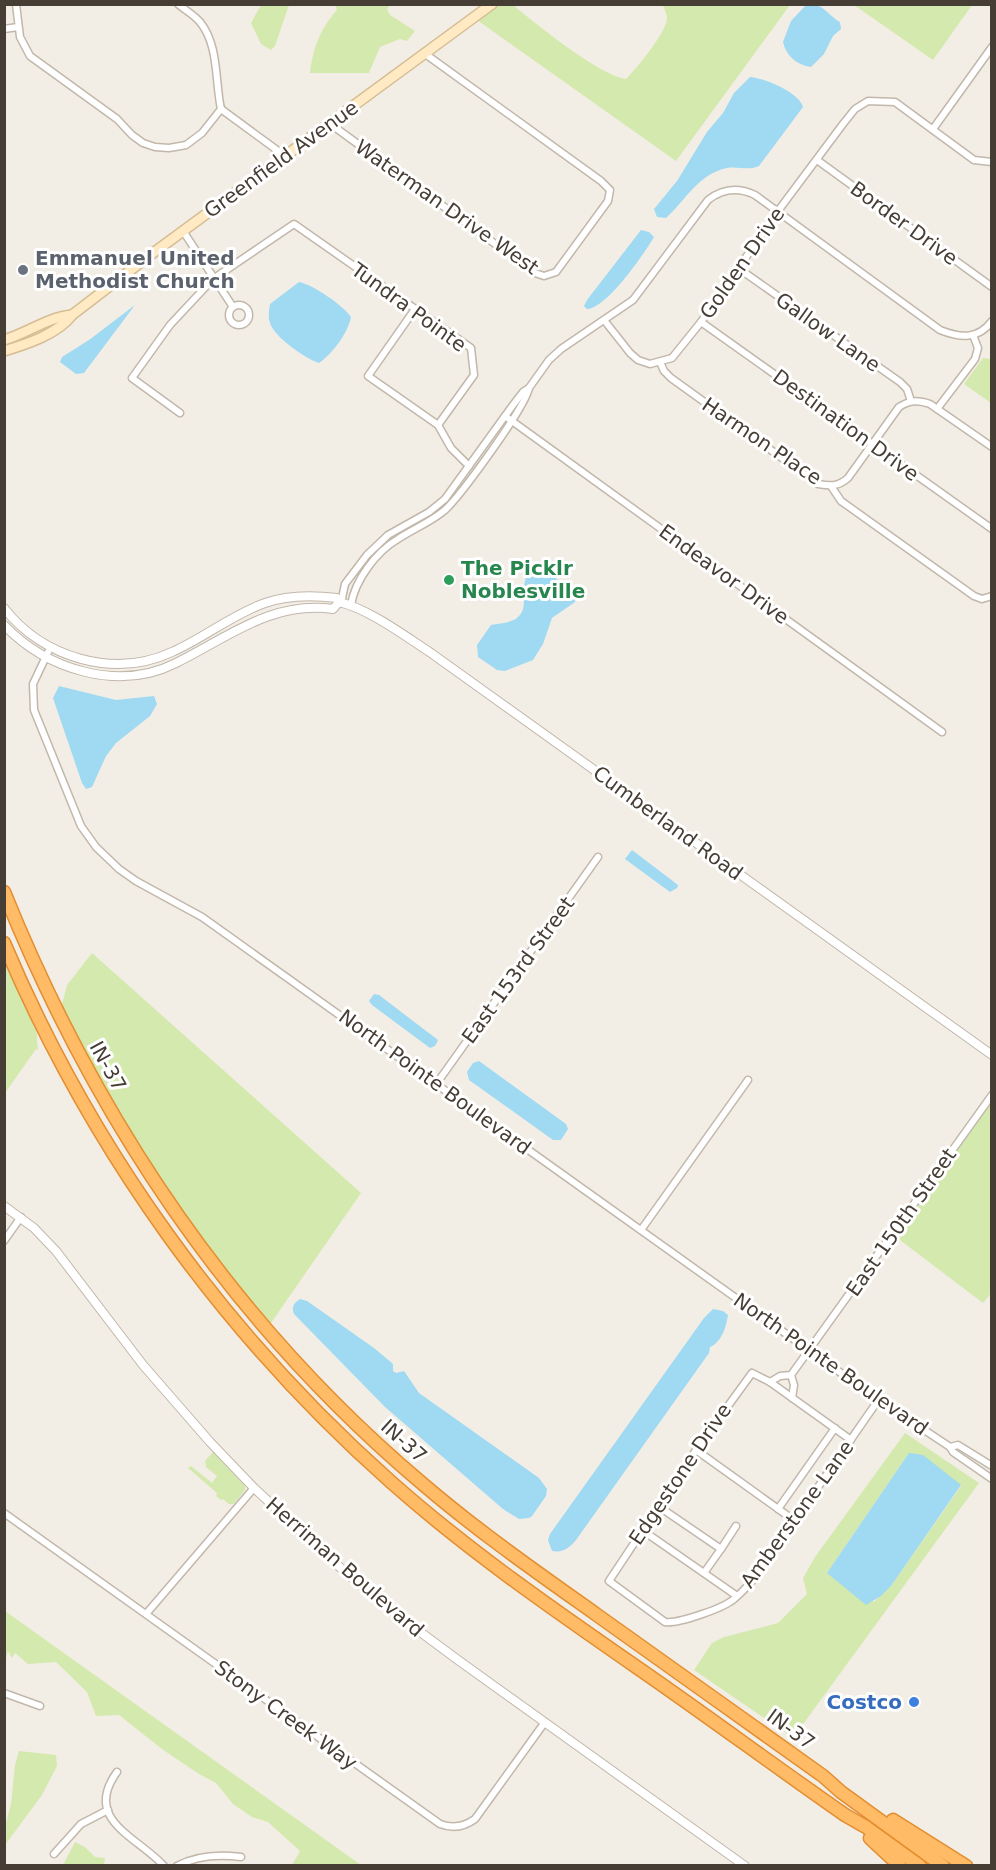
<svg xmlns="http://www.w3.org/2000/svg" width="996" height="1870" font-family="'DejaVu Sans',sans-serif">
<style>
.green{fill:#d4e9ad;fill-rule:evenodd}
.water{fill:#9fd9f2}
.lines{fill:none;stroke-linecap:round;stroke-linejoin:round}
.minor-casing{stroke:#c2b7ab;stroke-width:9}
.tertiary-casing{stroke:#c2b7ab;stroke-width:10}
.secondary-casing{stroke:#d5bd94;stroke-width:12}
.motorway-casing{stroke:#e28e31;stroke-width:15}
.minor{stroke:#fff;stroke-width:6}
.tertiary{stroke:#fff;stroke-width:8}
.secondary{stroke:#ffeac4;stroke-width:9}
.motorway{stroke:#ffbb65;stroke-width:12}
.worship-dot{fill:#6b7280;stroke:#fff;stroke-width:2}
.leisure-dot{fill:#2e9e5b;stroke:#fff;stroke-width:2}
.shop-dot{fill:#3f7fe0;stroke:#fff;stroke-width:2}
.labels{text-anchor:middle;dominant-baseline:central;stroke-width:6;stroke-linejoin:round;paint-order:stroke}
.street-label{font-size:20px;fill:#463d35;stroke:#fff}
.worship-label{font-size:20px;font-weight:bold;fill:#5b616d;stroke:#fff;text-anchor:start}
.leisure-label{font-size:20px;font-weight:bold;fill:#27864d;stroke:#fff;text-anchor:start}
.shop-label{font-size:20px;font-weight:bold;fill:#366cbe;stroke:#fff;text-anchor:end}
</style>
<rect width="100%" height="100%" fill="#f3eee5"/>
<g class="green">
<polygon points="261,5 289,5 275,46 271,50 261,44 251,23"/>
<path d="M335 5H390L387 9 390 15 415 31 407 41 400 39 380 47 369 73H310C313 48 320 29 337 10Z"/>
<path d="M498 5H513C536 24 599 75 626 79 636 69 667 32 667 18 667 14 664 9 663 5H790L676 161 477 20Z"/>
<polygon points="854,5 972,5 933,60"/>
<polygon points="983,358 991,359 991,403 964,384"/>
<polygon points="92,953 361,1193 271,1323 251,1310 142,1163 59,1016 67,985"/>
<polygon points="4,958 36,1025 38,1051 36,1049 5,1093"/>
<polygon points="991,1103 992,1292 983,1303 896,1237"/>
<path d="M905 1433 979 1483 793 1738 694 1670 712 1643 724 1637 778 1623 807 1594 803 1578 815 1557ZM909 1453 961 1486 891 1586 874 1602 827 1573Z"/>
<polygon points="213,1452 245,1486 245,1490 234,1504 229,1504 223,1499 221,1500 216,1496 217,1493 188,1468 191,1466 212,1483 217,1476 206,1467 205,1461"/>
<polygon points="5,1611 361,1865 292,1865 300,1851 268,1822 252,1817 233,1804 216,1783 199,1774 162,1749 119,1715 96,1716 87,1692 56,1662 28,1664 15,1653 12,1658 8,1651 5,1662"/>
<polygon points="19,1751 56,1755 57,1766 42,1795 5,1845 5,1827 11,1804 15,1765"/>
<polygon points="75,1842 85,1847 95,1857 105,1858 104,1865 63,1865"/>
</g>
<g class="water">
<path d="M807 4C825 4 826 14 840 22L841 29 833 36 824 54 811 67C797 65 786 56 783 42L791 21Z"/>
<path d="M750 77C764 78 799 92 803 107L759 166C749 171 738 166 727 168 698 174 686 200 666 218L657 217 654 209 677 181 707 132 723 113 734 93Z"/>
<path d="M641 230 649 232 654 237C644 254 606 309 587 309L584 306 587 300Z"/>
<path d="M299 282C312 284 344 306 351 317 348 333 332 354 319 363 306 359 274 337 270 323 268 317 269 310 270 304Z"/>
<polygon points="135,305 84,373 76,374 60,362 62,357 89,340"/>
<path d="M541 564 558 580 566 581 579 593 575 602 552 618 543 644 533 660 505 671 497 670 478 657 477 645 491 625C500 623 512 623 518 617 533 604 511 578 541 564Z"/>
<polygon points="59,686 116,700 154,696 157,704 150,716 116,743 106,756 92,787 86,789 82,783 53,698"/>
<polygon points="632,850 678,885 677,888 670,892 625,859"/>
<polygon points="374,994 379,995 438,1040 435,1046 430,1048 372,1005 369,1001"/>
<polygon points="479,1061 566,1124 568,1129 561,1140 553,1140 469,1080 467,1072 473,1063"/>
<path d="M300 1299 307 1301 374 1348 393 1364V1371L396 1373 404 1371 419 1393 539 1478 547 1489 546 1496 532 1516 529 1518 519 1519 503 1509 385 1407 294 1314C291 1307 294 1303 300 1299Z"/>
<path d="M713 1309 723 1311 728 1315C726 1327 722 1342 710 1347L709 1353 576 1540C569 1548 564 1553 552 1551L548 1540 550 1534 704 1318Z"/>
<polygon points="909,1453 923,1455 961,1485 891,1586 881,1596 866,1605 827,1573"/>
</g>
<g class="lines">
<defs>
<g id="minor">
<polyline points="16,4 20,37 30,56 117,119 132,135 143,143 155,147 169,148 186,145 202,133 221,109"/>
<path d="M178 4C185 10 194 15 200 22 219 45 215 82 221 109"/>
<polyline points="4,29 18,27"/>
<polyline points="221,109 285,156"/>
<polyline points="329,123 535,273 544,276 556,272 608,201 610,190 601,181 424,53"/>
<polyline points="933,129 992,47"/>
<polyline points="817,160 992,287"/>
<polyline points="183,231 233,307"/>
<polyline points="738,268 900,382 907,389 911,401"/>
<circle cx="239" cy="315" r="10"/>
<polyline points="415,309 368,376 438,425"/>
<polyline points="604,320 630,353 638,360 650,364 672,358 701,322 778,211 843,124 855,109 868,101 895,102 974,160 992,162"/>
<polyline points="701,322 992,529"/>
<path d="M660 362 664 371 671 378 818 484C830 486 838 487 848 478L899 407C910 400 918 400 930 404L992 447"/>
<polyline points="937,409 975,359 978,348 973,335"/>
<polyline points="180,413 132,378 170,325 213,279 294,224 471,348 474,375 438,425 451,448 469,466"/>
<polyline points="505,416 942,732"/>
<polyline points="831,486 841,501 974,596 982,599 992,596"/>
<path d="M341 603 345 584 367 555 388 535 429 512 445 499 513 405 523 392 529 388 549 360 561 349 633 300 708 200C722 189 738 187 755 195L940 330C960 338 978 340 992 321"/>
<path d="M351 605C355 580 376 552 398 539 413 529 431 522 445 510 461 495 525 408 529 388"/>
<polyline points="50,648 33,684 34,710 81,826 96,847 119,869 136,881 202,917 876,1398 950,1447 953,1452 992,1479"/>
<polyline points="437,1083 598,857"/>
<polyline points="641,1230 748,1080"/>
<polyline points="4,1241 21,1217"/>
<polyline points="791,1375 794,1385 792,1398"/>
<polyline points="770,1382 780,1376 791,1375 992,1095"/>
<path d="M851 1440 770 1382 752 1373 696 1450 609 1581 665 1622C678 1624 724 1608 734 1599 758 1579 775 1549 793 1524 821 1482 850 1441 879 1399"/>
<polyline points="950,1447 958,1445 992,1466"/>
<polyline points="696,1450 795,1521"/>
<polyline points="658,1506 721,1549 704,1573"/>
<polyline points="778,1509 835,1428"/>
<path d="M4 1513 440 1824C453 1829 464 1827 475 1819L545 1722"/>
<polyline points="642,1530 737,1596"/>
<polyline points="721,1549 736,1526"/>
<polyline points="146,1614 254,1488"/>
<polyline points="4,1693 40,1706"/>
<path d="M117 1772C82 1820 138 1837 164 1866"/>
<polyline points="54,1854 81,1824 108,1810"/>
<path d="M177 1866C197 1855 218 1854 241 1857"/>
</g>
<g id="tertiary">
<path d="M4 608C43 658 114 679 172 652 204 638 231 615 265 603 287 595 313 595 337 598L339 602C369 609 405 636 431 653L992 1055"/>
<path d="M4 625C47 670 119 692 176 663 227 638 272 600 333 609L339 602"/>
<polyline points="4,1206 34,1228 56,1251 143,1365 210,1442 254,1488 345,1572 392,1611 458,1660 745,1866"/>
</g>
<g id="secondary">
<path d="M4 340C28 333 48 317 72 315"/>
<path d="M4 351C27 344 58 334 72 315L153 253 492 4"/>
</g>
<g id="motorway">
<path d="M4 892C97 1122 234 1325 424 1485 479 1532 538 1573 597 1615 672 1669 748 1722 823 1776L841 1792 943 1866"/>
<path d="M4 943C91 1149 224 1334 391 1482 471 1553 560 1614 648 1675 714 1721 779 1769 845 1815L866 1827 920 1866"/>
<polyline points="893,1820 966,1866"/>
<polyline points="870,1838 900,1866"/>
</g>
</defs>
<use href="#minor" class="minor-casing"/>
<use href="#tertiary" class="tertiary-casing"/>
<use href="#secondary" class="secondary-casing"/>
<use href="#motorway" class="motorway-casing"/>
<use href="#minor" class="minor"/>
<use href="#tertiary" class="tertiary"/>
<use href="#secondary" class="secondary"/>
<use href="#motorway" class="motorway"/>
</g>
<circle class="worship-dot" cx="23" cy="270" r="6"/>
<circle class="leisure-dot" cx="449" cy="580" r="6"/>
<circle class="shop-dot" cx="914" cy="1702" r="6"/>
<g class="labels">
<g class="street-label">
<text transform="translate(281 159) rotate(-36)">Greenfield Avenue</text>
<text transform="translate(447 207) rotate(35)">Waterman Drive West</text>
<text transform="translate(904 223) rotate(36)">Border Drive</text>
<text transform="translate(742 263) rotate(-55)">Golden Drive</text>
<text transform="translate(409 307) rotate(36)">Tundra Pointe</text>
<text transform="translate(828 332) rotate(35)">Gallow Lane</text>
<text transform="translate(846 425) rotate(36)">Destination Drive</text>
<text transform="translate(762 441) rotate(34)">Harmon Place</text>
<text transform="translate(724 574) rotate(36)">Endeavor Drive</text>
<text transform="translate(668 823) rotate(36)">Cumberland Road</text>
<text transform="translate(518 970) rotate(-54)">East 153rd Street</text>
<text transform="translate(108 1066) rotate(61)">IN-37</text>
<text transform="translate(435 1082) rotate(36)">North Pointe Boulevard</text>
<text transform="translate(901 1222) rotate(-55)">East 150th Street</text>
<text transform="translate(831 1364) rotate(35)">North Pointe Boulevard</text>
<text transform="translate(404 1441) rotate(42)">IN-37</text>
<text transform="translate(680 1474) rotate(-56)">Edgestone Drive</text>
<text transform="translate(797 1514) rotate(-54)">Amberstone Lane</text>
<text transform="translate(345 1567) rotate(41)">Herriman Boulevard</text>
<text transform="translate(286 1715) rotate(36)">Stony Creek Way</text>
<text transform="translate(791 1729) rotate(36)">IN-37</text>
</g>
<g class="worship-label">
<text x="35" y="258">Emmanuel United<tspan x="35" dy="23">Methodist Church</tspan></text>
</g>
<g class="leisure-label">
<text x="461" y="568">The Picklr<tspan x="461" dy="23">Noblesville</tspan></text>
</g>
<g class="shop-label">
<text x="902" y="1702">Costco</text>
</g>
</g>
<rect width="996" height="1870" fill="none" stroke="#463d35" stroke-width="12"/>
</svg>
